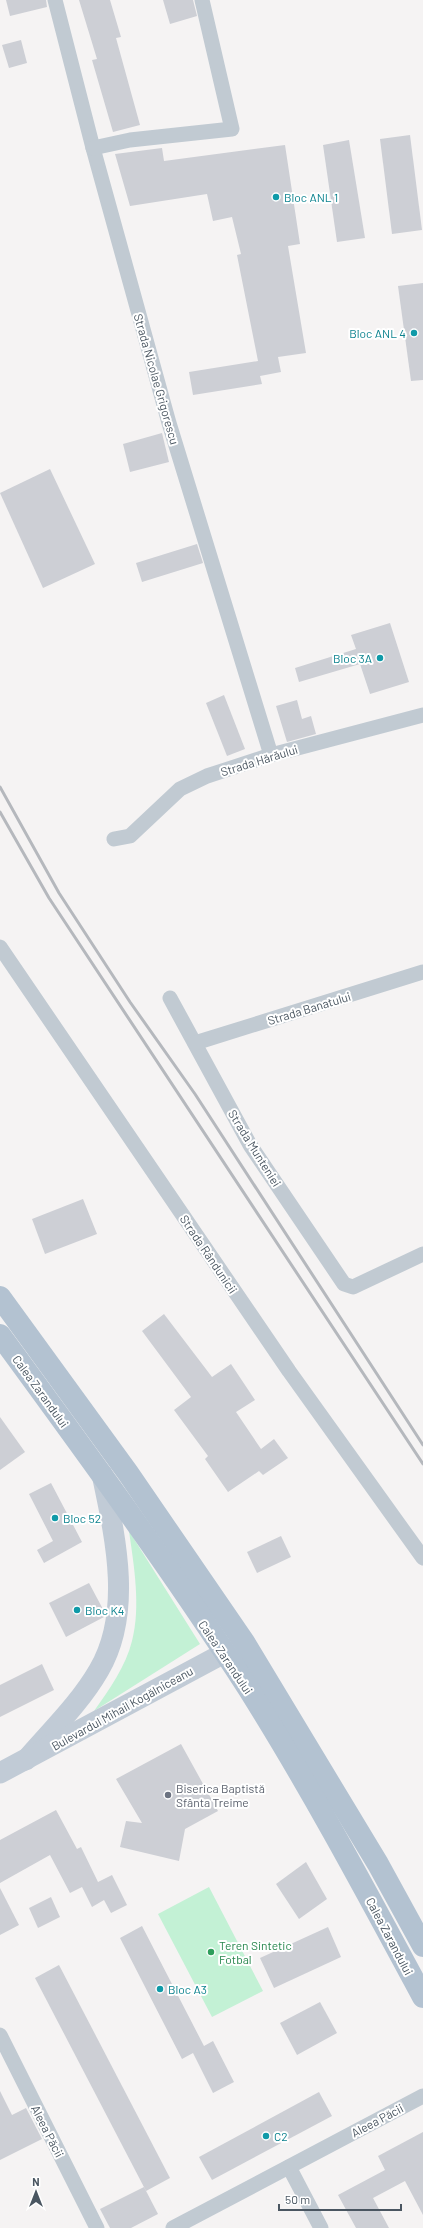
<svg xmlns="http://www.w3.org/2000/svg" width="423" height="2228" font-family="Barlow,sans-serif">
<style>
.green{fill:#c3f1d5}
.building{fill:#cdcfd5}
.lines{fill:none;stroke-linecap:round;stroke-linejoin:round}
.street{stroke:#c1cad2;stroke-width:15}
.secondary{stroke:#c1cbd6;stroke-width:21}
.primary{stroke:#b3c2d1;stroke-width:22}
.rail{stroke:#b5b8bd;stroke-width:3}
.culture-dot{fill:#0f9aa8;stroke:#fff;stroke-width:1.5}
.worship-dot{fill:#6b7280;stroke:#fff;stroke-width:1.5}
.leisure-dot{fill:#2e9e5b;stroke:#fff;stroke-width:1.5}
.labels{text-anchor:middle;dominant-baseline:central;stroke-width:4;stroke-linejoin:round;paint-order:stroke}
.culture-label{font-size:12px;fill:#0d838f;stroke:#fff;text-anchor:start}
.street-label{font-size:12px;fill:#4a5661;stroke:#fff}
.worship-label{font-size:12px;fill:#5b616d;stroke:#fff;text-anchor:start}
.leisure-label{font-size:12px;fill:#27864d;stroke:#fff;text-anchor:start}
</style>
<rect width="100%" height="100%" fill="#f5f3f3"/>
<g class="green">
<path d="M129 1531 200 1644 94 1711C109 1690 126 1666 132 1641 141 1607 134 1566 129 1531Z"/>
<polygon points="209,1887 263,1991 212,2017 158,1914"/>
</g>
<g class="building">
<polygon points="6,0 46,0 47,7 10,16"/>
<polygon points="79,0 110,0 121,37 116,38 140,125 113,132 92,60 97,59"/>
<polygon points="163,0 193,0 197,16 170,24"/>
<polygon points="21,40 27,63 9,68 2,45"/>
<polygon points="410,135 422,230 392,234 380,139"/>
<polygon points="349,140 365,238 337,242 323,145"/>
<polygon points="285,145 300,244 288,246 306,353 278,357 281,372 260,376 262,384 193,395 189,372 258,361 237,255 241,254 232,217 213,221 207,194 130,206 115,154 162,148 164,161"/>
<polygon points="423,283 423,380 411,381 398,286"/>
<polygon points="162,433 169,462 130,472 123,444"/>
<polygon points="50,469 95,564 43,588 0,493"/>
<polygon points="197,544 203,563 142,582 136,563"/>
<polygon points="390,623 409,682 370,694 360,664 299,682 295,668 356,649 351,635"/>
<polygon points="224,695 245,749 227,756 206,703"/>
<polygon points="297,700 302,719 311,716 316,734 287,742 276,706"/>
<polygon points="83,1199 97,1234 45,1254 32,1219"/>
<polygon points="164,1314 212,1377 231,1364 255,1400 236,1412 261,1449 274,1439 288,1458 263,1475 259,1471 228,1492 205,1459 208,1456 174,1410 191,1397 142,1331"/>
<polygon points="0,1417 25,1452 0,1470"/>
<polygon points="51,1483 82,1542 44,1563 37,1550 53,1541 29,1494"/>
<polygon points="281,1536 291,1557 257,1573 247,1552"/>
<polygon points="89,1583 105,1613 104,1617 66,1637 49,1603"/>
<polygon points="42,1664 54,1690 0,1717 0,1685"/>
<polygon points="181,1744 218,1811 185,1829 179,1861 120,1847 126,1821 142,1823 116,1779"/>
<polygon points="56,1810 77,1849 81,1847 98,1882 112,1875 127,1905 111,1913 104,1900 92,1907 82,1887 70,1893 50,1855 0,1883 0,1840"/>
<polygon points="306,1862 327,1899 299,1919 276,1884"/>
<polygon points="0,1888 19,1925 0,1935"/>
<polygon points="51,1897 60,1917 38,1928 29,1908"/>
<polygon points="142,1926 204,2046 213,2041 234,2082 213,2093 193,2053 182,2059 120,1938"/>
<polygon points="328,1927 341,1957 274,1988 260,1958"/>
<polygon points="59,1965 170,2178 146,2191 35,1978"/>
<polygon points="320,2002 337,2033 297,2055 280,2023"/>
<polygon points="0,2091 12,2115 26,2108 42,2139 0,2160"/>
<polygon points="319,2092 332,2116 212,2180 199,2157"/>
<polygon points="423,2132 423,2215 405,2181 373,2198 389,2228 356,2228 338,2195 385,2170 378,2156"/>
<polygon points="144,2187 158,2214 131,2228 110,2228 100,2209"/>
</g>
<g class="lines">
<g class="street">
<polyline points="55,0 93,148 169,423 271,755"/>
<polyline points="93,148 130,140 232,129 202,0"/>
<polyline points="114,839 130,836 180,789 207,776 271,755 423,715"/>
<polyline points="0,947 289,1371 423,1558"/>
<polyline points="170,998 250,1145 344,1284 353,1287 423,1254"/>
<polyline points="195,1043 423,972"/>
<polyline points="0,2035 97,2228"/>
<polyline points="289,2167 321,2228"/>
<polyline points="173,2228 423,2096"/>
</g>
<g class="secondary">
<path d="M26 1760C51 1731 80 1703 99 1670 133 1612 115 1536 102 1474"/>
<polyline points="0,1773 241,1644"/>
</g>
<g class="primary">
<polyline points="0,1297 128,1473 244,1642 378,1864 423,1946"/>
<path d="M0 1335C85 1451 170 1567 248 1688 311 1788 367 1893 423 1997"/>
</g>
<g class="rail">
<polyline points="0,787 59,893 130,1002 195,1094 423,1445"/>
<polyline points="0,812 49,898 423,1464"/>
</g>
</g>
<g class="culture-dot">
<circle cx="276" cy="197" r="4"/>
<circle cx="414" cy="333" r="4"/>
<circle cx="380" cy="658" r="4"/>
<circle cx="55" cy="1518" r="4"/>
<circle cx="77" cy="1610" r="4"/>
<circle cx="160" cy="1989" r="4"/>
<circle cx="266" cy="2136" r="4"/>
</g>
<circle class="worship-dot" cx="168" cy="1795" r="4"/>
<circle class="leisure-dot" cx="211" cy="1952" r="4"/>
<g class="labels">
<g class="culture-label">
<text x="284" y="197">Bloc ANL 1</text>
<text x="406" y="333" text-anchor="end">Bloc ANL 4</text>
<text x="372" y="658" text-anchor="end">Bloc 3A</text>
<text x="63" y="1518">Bloc 52</text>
<text x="85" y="1610">Bloc K4</text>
<text x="168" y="1989">Bloc A3</text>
<text x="274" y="2136">C2</text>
</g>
<g class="street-label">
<text transform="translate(157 379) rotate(74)">Strada Nicolae Grigorescu</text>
<text transform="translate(259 760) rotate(-17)">Strada Hărăului</text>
<text transform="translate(309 1008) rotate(-17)">Strada Banatului</text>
<text transform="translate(255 1148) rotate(58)">Strada Munteniei</text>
<text transform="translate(209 1254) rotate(56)">Strada Rândunicii</text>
<text transform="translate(41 1391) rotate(54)">Calea Zarandului</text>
<text transform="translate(226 1657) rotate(56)">Calea Zarandului</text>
<text transform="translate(122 1708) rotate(-29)">Bulevardul Mihail Kogălniceanu</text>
<text transform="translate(390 1936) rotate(62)">Calea Zarandului</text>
<text transform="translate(377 2120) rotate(-28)">Aleea Păcii</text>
<text transform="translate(48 2131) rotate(63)">Aleea Păcii</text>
</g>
<g class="worship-label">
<text x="176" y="1788">Biserica Baptistă<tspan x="176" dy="14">Sfânta Treime</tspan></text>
</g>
<g class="leisure-label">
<text x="219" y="1945">Teren Sintetic<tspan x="219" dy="14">Fotbal</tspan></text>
</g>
</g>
<g transform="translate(36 2192)" stroke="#ffffff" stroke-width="3" paint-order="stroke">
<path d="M0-3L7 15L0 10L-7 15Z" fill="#4a5661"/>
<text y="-6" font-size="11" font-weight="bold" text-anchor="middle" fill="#4a5661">N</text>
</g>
<path d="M279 2204v6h122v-6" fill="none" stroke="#4a5661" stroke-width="2"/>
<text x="285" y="2204" font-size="12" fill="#4a5661" stroke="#ffffff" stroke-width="3" paint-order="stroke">50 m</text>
</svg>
